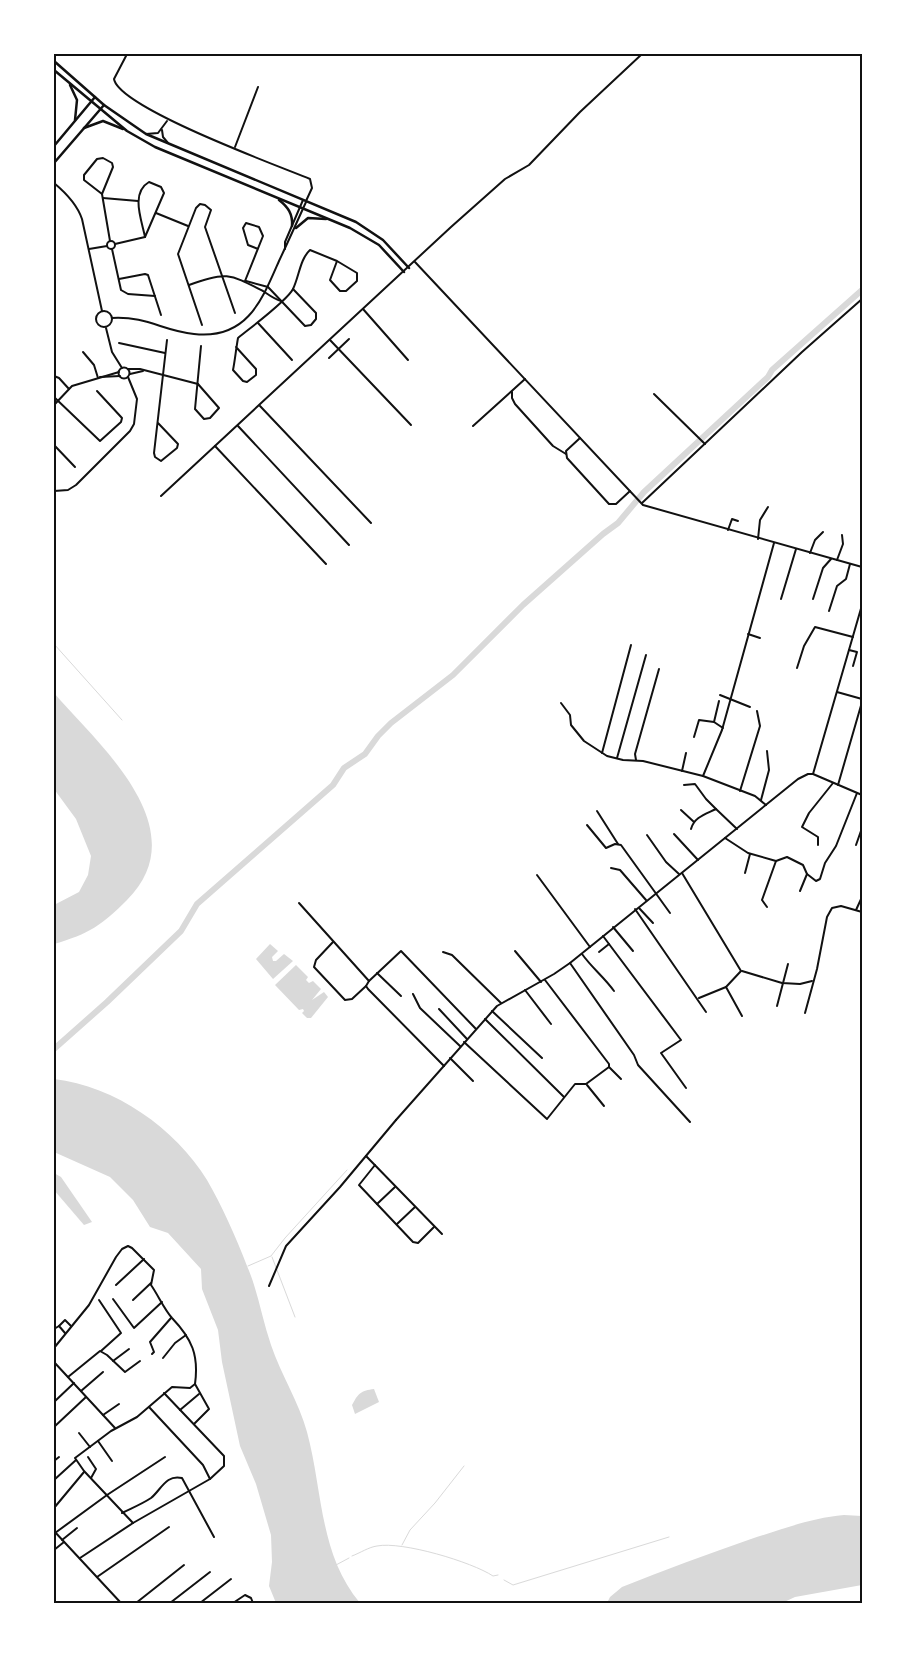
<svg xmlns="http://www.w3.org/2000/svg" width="916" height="1657" font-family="'IBM Plex Serif',serif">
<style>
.water{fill:#d9d9d9}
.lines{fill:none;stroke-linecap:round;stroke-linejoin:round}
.stream{stroke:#d9d9d9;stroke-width:1}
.river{stroke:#d9d9d9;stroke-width:6}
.minor{stroke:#111;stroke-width:2}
.tertiary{stroke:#111;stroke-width:2}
.secondary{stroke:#111;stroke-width:2.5}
.neatline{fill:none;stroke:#111;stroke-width:2}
</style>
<rect width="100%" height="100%" fill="#fff"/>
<g class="water">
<path d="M54 693C99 745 198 829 127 900 102 925 89 934 54 944V905L79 892 88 875 91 856 76 819 54 789Z"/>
<polygon points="270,944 278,951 272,957 273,961 276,961 284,954 293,961 273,979 256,959"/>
<polygon points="296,965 308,977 306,980 309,983 313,981 321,989 312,1000 324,992 328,997 311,1018 307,1018 302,1013 304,1011 303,1009 299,1010 275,985"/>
<path d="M54 1079C115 1086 175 1128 207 1180 222 1206 236 1237 247 1266 258 1291 262 1319 271 1345 281 1375 299 1402 307 1432 323 1491 319 1554 360 1603H276L269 1586 272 1562 271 1535 256 1484 240 1446 222 1362 218 1330 202 1289 201 1269 168 1233 150 1227 133 1200 110 1177 54 1152Z"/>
<polygon points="54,1173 61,1177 92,1222 84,1225 54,1190"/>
<path d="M374 1389 379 1402 355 1414 352 1405C359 1392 361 1391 374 1389Z"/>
<path d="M844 1515 862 1516V1585L795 1597 782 1603H607L610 1597 622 1587C664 1570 708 1554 751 1539 783 1529 811 1518 844 1515Z"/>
</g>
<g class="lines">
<g class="stream">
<polyline points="54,644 122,720"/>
<polyline points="272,1257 295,1317"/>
<polyline points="248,1266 271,1256 285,1238 347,1170"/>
<polyline points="402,1545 410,1530 435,1503 464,1466"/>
<path d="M352 1556C360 1553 369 1547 377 1546 402 1541 472 1562 493 1576L498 1575"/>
<polyline points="336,1565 349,1558"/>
<polyline points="504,1580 513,1585 669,1537"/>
</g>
<polyline class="river" points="54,1049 107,1002 181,931 197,904 333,785 344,768 365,754 378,736 391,723 453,675 523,605 603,534 618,523 644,492 768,377 772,370 862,290"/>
<g class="minor">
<path d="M126 56 114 79C119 108 279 166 310 179L312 188 306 201"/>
<polyline points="162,130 163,137 168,143"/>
<polyline points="146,134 158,133 167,121"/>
<polyline points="235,147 258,87"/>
<polygon points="103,158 112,163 113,167 102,194 84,180 84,175 97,159"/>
<path d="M149 182 161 187 164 193 145 237C142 221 130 193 149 182Z"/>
<polyline points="102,194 110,241"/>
<polyline points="103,198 138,201"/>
<polyline points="156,213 188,226"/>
<circle cx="111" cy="245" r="4"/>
<polyline points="115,244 145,237"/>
<polyline points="89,249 107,246"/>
<polyline points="112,249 121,290 128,294 155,296"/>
<polyline points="119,279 145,274 148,275 161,315"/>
<polyline points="245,281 263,236 259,227 246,223 243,228 248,245 258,249"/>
<polyline points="246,281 268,287 305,326 311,325 316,319 316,313 293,289"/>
<path d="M189 285C226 271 230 274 263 291 269 295 274 299 281 301"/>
<polyline points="363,309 408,360"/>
<polyline points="258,323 292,360"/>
<polyline points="202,325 178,254 196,208 200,204 205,205 211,210 205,227 235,313"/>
<polyline points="106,328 112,352 122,368"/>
<polyline points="330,340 411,425"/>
<polyline points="119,343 165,353"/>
<path d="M236 347 256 369V375L247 382 243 381 233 370C235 360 236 349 238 338 250 328 287 301 293 289 299 277 300 259 310 250L337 261 357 273V281L346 291H340L330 280 337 261"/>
<polyline points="83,352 94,365 98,378"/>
<polyline points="329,358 349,339"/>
<circle cx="124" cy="373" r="5.5"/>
<polyline points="128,369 140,369 198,384"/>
<polyline points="130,374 143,371"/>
<polyline points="54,376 59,378 69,389"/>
<polyline points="100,377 120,376"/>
<polyline points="198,384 219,408 210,418 204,419 195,409 201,346"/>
<polyline points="512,392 512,398 515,404 553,446 566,454"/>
<polyline points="654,394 705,444"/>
<polyline points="54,397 100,441 121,422 122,418 97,391"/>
<polyline points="54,405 72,386 119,372"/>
<polyline points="260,406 371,523"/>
<polyline points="158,423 178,444 177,448 161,461 155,457 154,453 167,340"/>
<polyline points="238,426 349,545"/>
<polyline points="473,426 525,379"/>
<polyline points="580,438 566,451 567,458 609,504 616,504 630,491"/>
<polyline points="54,445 75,467"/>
<polyline points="215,446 326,564"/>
<polyline points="54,491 68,490 76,485 130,431 134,424 137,399 128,377"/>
<polyline points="161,496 451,227 505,179 529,165 580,112 642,54"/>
<polyline points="642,503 802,352 862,299"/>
<polyline points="728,530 732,519 738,521"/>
<polyline points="758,539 760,520 768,507"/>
<polyline points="810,553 815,540 823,532"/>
<polyline points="837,560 843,544 842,535"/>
<polyline points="781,599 796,549"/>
<polyline points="813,599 823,568 831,559"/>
<polyline points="829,611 837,586 846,579 850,564"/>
<polyline points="748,634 760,638"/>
<polyline points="849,650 857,652 853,666"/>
<polyline points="797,668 804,646 815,627 853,637"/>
<polyline points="837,692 862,699"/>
<polyline points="720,695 750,707"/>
<polyline points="719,701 714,722 723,728"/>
<polyline points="561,703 570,715 571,725 584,741 607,756 623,760 643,761 703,776 755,796 766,805"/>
<polyline points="694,737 699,720 714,722"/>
<polyline points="602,753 631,645"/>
<polyline points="617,758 646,655"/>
<polyline points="636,760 635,754 659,669"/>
<polyline points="682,771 686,753"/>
<polyline points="813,774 862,605"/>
<polyline points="703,776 722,730 774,543"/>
<polyline points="684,785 695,784 706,799 716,809"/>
<polyline points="838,785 862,702"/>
<polyline points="740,791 760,726 757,711"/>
<polyline points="761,800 769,770 767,751"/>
<polyline points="681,810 694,822"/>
<polyline points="597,811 618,844"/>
<polyline points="587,825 606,848 615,844 621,845 670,913"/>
<path d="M691 829C694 817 706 814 716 809L737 829"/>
<polyline points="674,834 698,860"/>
<polyline points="647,835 666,862 679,874"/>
<polyline points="725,838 748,853 776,861 787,857 803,865 807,874 800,891"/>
<polyline points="818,845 818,837 802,827 809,813 833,783"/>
<polyline points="856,845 862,828"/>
<polyline points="611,868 620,870 646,900"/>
<polyline points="682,873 741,971 726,987 742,1016"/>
<polyline points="745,873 750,854"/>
<polyline points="807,874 816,881 820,879 825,863 836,846 857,793"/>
<polyline points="537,875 590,947"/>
<polyline points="299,903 369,981"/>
<polyline points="767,907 762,900 776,861"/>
<polyline points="639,908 653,923"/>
<polyline points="635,909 706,1012"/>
<polyline points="856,910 862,897"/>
<polyline points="613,927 633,951"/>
<polyline points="603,936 681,1040 661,1053 686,1088"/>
<polyline points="333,942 316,960 314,967 345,1000 352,999 366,986"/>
<polyline points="515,951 541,982"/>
<polyline points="443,952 452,955 501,1003"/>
<polyline points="599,952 609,944"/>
<path d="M582 954C592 968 604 977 614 991"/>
<polyline points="570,963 634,1055 638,1065 690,1122"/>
<polyline points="742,971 782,983 800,984 812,981"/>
<polyline points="377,973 401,996"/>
<polyline points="525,990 551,1024"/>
<polyline points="413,994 420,1008 460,1046"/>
<polyline points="699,998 726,987"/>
<polyline points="777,1006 788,964"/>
<polyline points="439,1009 467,1039"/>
<polyline points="492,1011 542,1058"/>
<polyline points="805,1013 817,969 827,917 832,908 841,906 862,912"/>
<polyline points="485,1019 564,1097"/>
<polyline points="464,1042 547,1119 575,1084 586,1084 609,1067 609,1064 545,980"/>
<polyline points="450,1058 473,1081"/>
<polyline points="444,1066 368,989 366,986 369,981 401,951 476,1029"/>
<polyline points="609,1067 621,1079"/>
<polyline points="587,1085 604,1106"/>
<polyline points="366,1156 442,1234"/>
<polyline points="375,1165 359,1185 413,1242 418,1243 434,1227"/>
<polyline points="377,1204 395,1187"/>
<polyline points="397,1224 415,1207"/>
<polyline points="116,1285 144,1259"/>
<polyline points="269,1286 286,1246 340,1187 396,1120"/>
<polyline points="113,1299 134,1328 162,1302"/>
<polyline points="99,1300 121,1333 101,1351"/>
<polyline points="133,1300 151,1283"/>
<polyline points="54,1329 59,1326"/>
<polyline points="65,1333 59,1326 65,1320 71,1326"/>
<path d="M54 1348 89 1305 116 1257 122 1249 128 1246 132 1248 154 1270 151 1285C158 1295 164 1309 172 1318 192 1339 199 1355 195 1384L190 1388 172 1387 137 1417 111 1431 75 1458 84 1471 133 1523"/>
<polyline points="152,1354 154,1352 150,1342 171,1318"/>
<polyline points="163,1358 175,1343 186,1335"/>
<polyline points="113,1361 129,1349"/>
<polyline points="54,1362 115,1428"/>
<polyline points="68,1377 100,1351 107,1355 125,1372 140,1361"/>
<polyline points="81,1391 103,1372"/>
<polyline points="54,1402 74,1383"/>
<polyline points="149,1407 203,1465 210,1479"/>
<polyline points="180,1410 199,1394"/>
<polyline points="103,1415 119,1404"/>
<polyline points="194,1424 209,1409 195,1384"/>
<polyline points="54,1427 86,1397"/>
<polyline points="79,1433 90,1447"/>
<polyline points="98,1441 112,1461"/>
<polyline points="54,1454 55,1453"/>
<polyline points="88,1457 96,1469 91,1478"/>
<polyline points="54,1461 59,1457"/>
<polyline points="54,1480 76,1460"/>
<polyline points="54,1508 84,1472"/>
<path d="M122 1513C132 1508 142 1504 151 1498 161 1490 166 1474 182 1478L214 1537"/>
<polyline points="54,1531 121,1603"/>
<polyline points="55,1533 107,1495 165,1457"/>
<polyline points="62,1540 77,1528"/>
<polyline points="54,1550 64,1542"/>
<polyline points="80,1558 133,1523 210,1479 224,1466 224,1456 164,1393"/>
<polyline points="97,1577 169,1527"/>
<polyline points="136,1603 184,1565"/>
<polyline points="170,1603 210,1572"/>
<polyline points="200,1603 231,1579"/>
<polyline points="233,1603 245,1595 251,1598 253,1603"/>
</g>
<g class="tertiary">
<path d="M54 183C66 193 77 204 82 219L102 311"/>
<polyline points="285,249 285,242 303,200"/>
<polyline points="415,262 643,505 862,567"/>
<circle cx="104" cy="319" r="8"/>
<path d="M112 318C147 316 163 331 194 334 247 340 262 300 279 261 288 242 297 222 306 202"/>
<polyline points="396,1120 497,1006 554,974 570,963 798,779 808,774 813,774 862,795"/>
</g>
<g class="secondary">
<polyline points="54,61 104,105 146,134 356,222 383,240 409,268"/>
<polyline points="54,70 127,131 155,147 350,228 379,245 404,272"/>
<polyline points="70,85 77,100 75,120"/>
<polyline points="84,128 103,121 123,129"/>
<polyline points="54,146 95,97"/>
<polyline points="54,163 104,105"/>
<path d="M279 200C288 207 293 214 292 226"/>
<polyline points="296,228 308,218 326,219"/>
</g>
</g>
<rect width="916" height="1657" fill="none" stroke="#ffffff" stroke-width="110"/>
<rect x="55" y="55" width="806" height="1547" class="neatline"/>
</svg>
